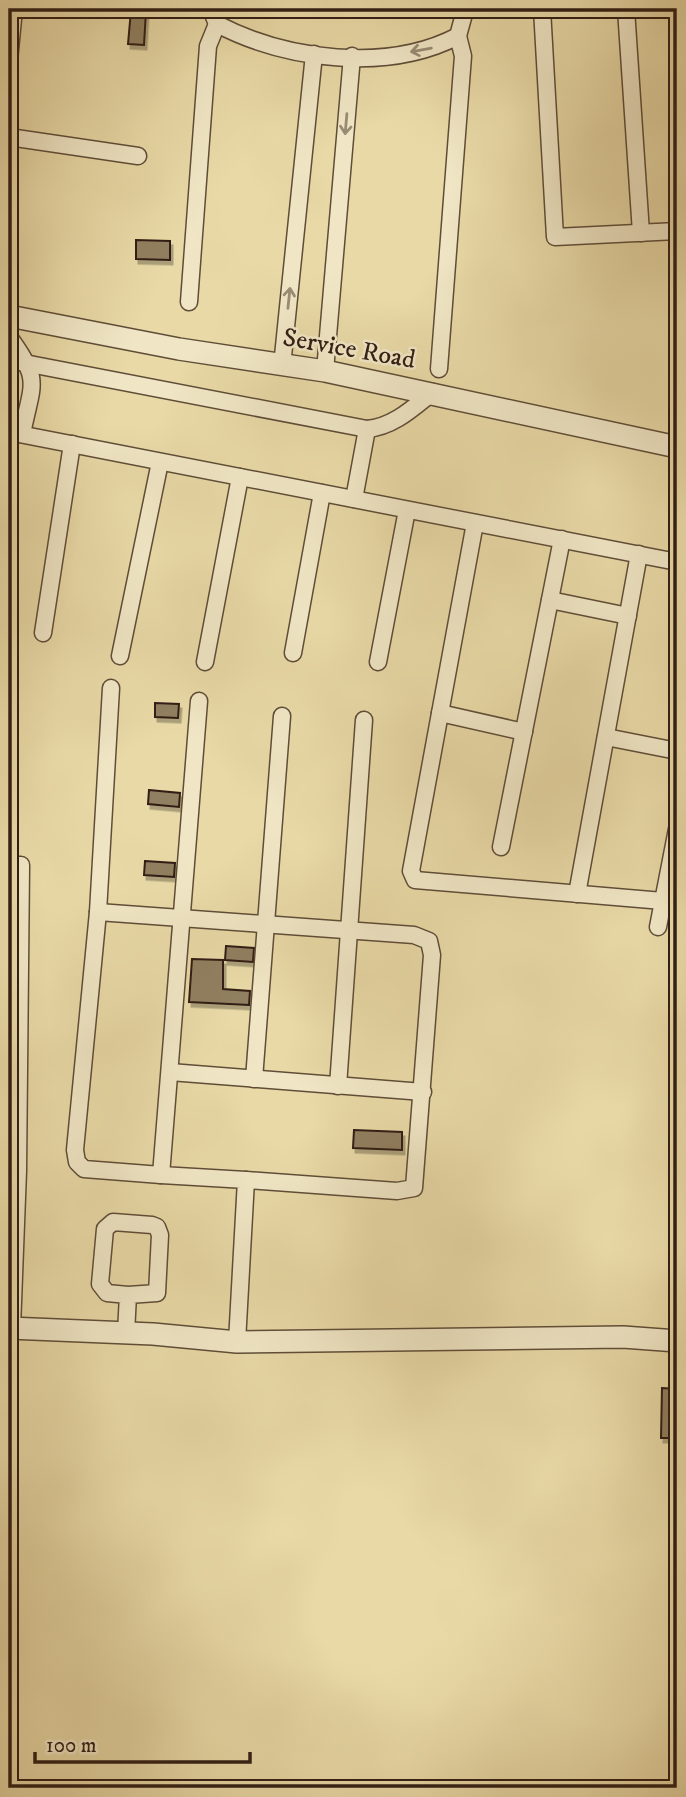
<svg xmlns="http://www.w3.org/2000/svg" width="686" height="1797" font-family="'IM FELL DW Pica',serif">
<style>
.building{fill:#907f60;stroke:#311e14;stroke-width:2;filter:url(#shadow)}
.lines{fill:none;stroke-linecap:round;stroke-linejoin:round}
.minor-casing{stroke:#5f4d38;stroke-width:19}
.tertiary-casing{stroke:#5f4d38;stroke-width:24}
.minor{stroke:#f0e6c5;stroke-width:16}
.tertiary{stroke:#f0e6c5;stroke-width:21}
.oneway{stroke:#9a8c75}
.labels{text-anchor:middle;dominant-baseline:central;stroke-width:5;stroke-linejoin:round;paint-order:stroke}
.street-label{font-size:26px;fill:#311e14;stroke:#f0e6c5}
</style>
<defs>
<filter id="shadow"><feDropShadow dx="2.5" dy="4.5" stdDeviation="0" flood-color="#0004"/></filter>
</defs>
<rect width="100%" height="100%" fill="#e8d9a6"/>
<filter id="stains"><feTurbulence type="fractalNoise" baseFrequency=".00286" numOctaves="4"/><feColorMatrix values="0 0 0 0 .2 0 0 0 0 .09 0 0 0 0 .02 0 0 0 .5 -.17"/></filter>
<radialGradient id="worn" r=".72"><stop offset=".6" stop-color="#630" stop-opacity="0"/><stop offset="1" stop-color="#630" stop-opacity=".3"/></radialGradient>
<g class="building">
<polygon points="131,10 146,11 144,45 128,44"/>
<polygon points="136,240 170,241 170,260 136,259"/>
<polygon points="155,703 179,704 178,718 155,717"/>
<polygon points="149,790 180,793 179,807 148,804"/>
<polygon points="145,861 175,863 174,877 144,875"/>
<polygon points="226,946 254,948 253,962 225,960"/>
<polygon points="192,959 223,960 223,989 250,991 249,1005 189,1002"/>
<polygon points="354,1130 402,1132 402,1150 353,1148"/>
<polygon points="662,1388 677,1389 676,1438 661,1438"/>
</g>
<g class="lines">
<defs>
<g id="minor">
<path d="M211 9 217 24C286 60 387 73 458 36L464 14 462 9"/>
<polyline points="542,9 555,237 677,231"/>
<polyline points="626,9 641,233"/>
<polyline points="9,60 14,9"/>
<polyline points="9,137 138,156"/>
<polyline points="189,302 208,46 217,24"/>
<path d="M9 337C42 381 32 383 22 434"/>
<path d="M9 360 367 429C393 427 413 408 433 392"/>
<polyline points="282,366 314,54"/>
<polyline points="439,369 463,56 458,36"/>
<polyline points="325,371 352,56"/>
<polyline points="9,432 677,562"/>
<polyline points="354,499 367,429"/>
<polyline points="475,523 411,871 415,880 663,901"/>
<polyline points="550,600 628,616"/>
<polyline points="43,633 72,444"/>
<polyline points="293,653 322,493"/>
<polyline points="120,656 160,462"/>
<polyline points="205,662 240,477"/>
<polyline points="378,662 407,510"/>
<polyline points="111,688 98,912 75,1150 77,1162 84,1169 161,1175"/>
<polyline points="199,701 161,1175 246,1180 237,1342"/>
<polyline points="440,713 524,732"/>
<polyline points="606,737 677,751"/>
<polyline points="501,847 562,539"/>
<polyline points="9,865 21,865 18,1171 12,1328"/>
<polyline points="577,894 639,554"/>
<polyline points="98,912 414,935 429,941 432,955 414,1188 397,1191 246,1180"/>
<polyline points="658,927 677,829"/>
<polyline points="170,1072 423,1092"/>
<polyline points="254,1079 282,716"/>
<polyline points="338,1086 364,720"/>
<polyline points="126,1333 128,1295 107,1293 100,1284 105,1229 113,1222 152,1225 157,1227 160,1235 157,1293 128,1295"/>
</g>
<g id="tertiary">
<polyline points="9,316 179,349 325,371 677,447"/>
<polyline points="9,1328 153,1334 237,1342 623,1337 677,1341"/>
</g>
</defs>
<use href="#minor" class="minor-casing"/>
<use href="#tertiary" class="tertiary-casing"/>
<use href="#minor" class="minor"/>
<use href="#tertiary" class="tertiary"/>
</g>
<defs><path id="oneway-shaft" d="M-6 0H5M1.5-3L5.5 0L1.5 3" fill="none" stroke-width="1.6" stroke-linecap="round" stroke-linejoin="round" transform="scale(1.75)"/></defs>
<g class="oneway">
<use href="#oneway-shaft" transform="translate(421 50) rotate(170)"/>
<use href="#oneway-shaft" transform="translate(346 124) rotate(95)"/>
<use href="#oneway-shaft" transform="translate(289 298) rotate(-84)"/>
</g>
<g class="labels">
<g class="street-label">
<text transform="translate(349 349) rotate(10)">Service Road</text>
</g>
</g>
<rect width="686" height="1797" fill="none" stroke="#e8d9a6" stroke-width="35"/>
<rect x="10" y="10" width="665" height="1776" fill="none" stroke="#311e14" stroke-width="3.5"/>
<rect x="18" y="18" width="651" height="1762" fill="none" stroke="#311e14" stroke-width="2"/>
<path d="M35 1752v10h215v-10" fill="none" stroke="#311e14" stroke-width="3.5"/>
<text x="46" y="1752" font-size="21" fill="#311e14" stroke="#f0e6c5" stroke-width="5" paint-order="stroke">100 m</text>
<rect width="100%" height="100%" filter="url(#stains)"/>
<rect width="100%" height="100%" fill="url(#worn)"/>
</svg>
